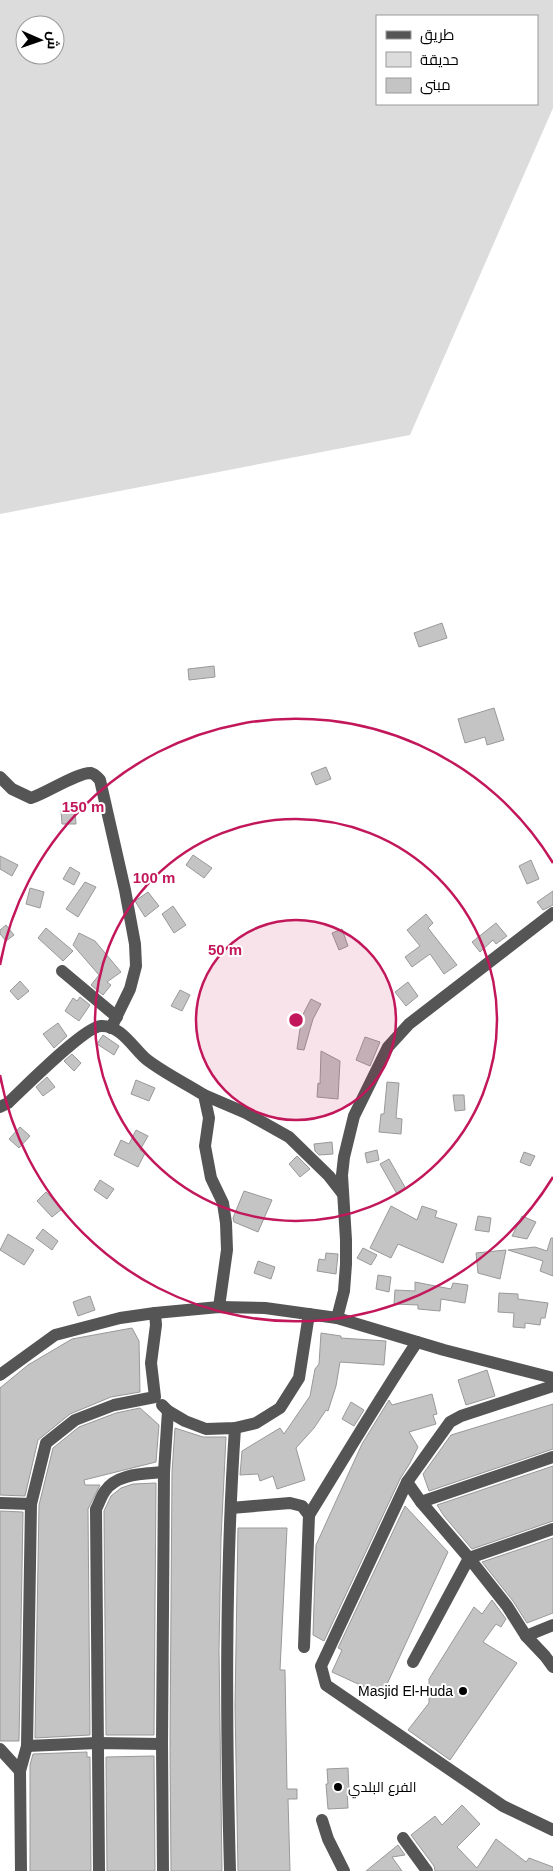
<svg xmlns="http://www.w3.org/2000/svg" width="553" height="1871" font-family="Arial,Cairo,sans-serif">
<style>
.green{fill:#dcdcdc;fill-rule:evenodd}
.building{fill:#c4c4c4;stroke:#999}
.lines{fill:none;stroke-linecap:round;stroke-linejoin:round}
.minor{stroke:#555;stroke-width:12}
.ring{fill:none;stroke:#c2185b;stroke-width:2.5}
.poi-dot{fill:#000;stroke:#fff;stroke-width:2}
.labels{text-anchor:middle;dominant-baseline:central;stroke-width:4;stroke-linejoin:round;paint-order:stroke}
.poi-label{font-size:14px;fill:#000;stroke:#fff;text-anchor:end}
.centre{fill:#c2185b;stroke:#fff;stroke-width:2.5}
.ring-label{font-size:15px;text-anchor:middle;font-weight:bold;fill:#c2185b;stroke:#fff;stroke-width:4;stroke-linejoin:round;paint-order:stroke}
</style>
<rect width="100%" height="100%" fill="#fff"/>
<path class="green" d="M0 0H553V108L410 435 0 514ZM377 16H537V104H377ZM25 25H55V55H25Z"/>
<g class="building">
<polygon points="442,623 447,638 419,647 414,633"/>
<polygon points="214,666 215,677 189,680 188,669"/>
<polygon points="494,708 504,740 487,745 485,737 465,743 458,719"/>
<polygon points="326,767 331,779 316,785 311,773"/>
<polygon points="61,810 75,810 76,824 62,824"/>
<polygon points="193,855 212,868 204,878 186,865"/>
<polygon points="0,856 18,865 12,876 0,869"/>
<polygon points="531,860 539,879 527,884 519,866"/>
<polygon points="70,867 80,873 74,885 63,879"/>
<polygon points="85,882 96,887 78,917 66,909"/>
<polygon points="30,888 44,892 40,908 26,904"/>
<polygon points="553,891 553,905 543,910 537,902"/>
<polygon points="148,892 159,906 145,917 135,901"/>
<polygon points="173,906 186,925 174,933 162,914"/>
<polygon points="426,914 433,923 428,928 457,965 444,974 430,954 412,967 405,957 420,946 407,930"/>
<polygon points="496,923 507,936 496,944 493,940 480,952 472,942"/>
<polygon points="6,925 14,935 6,941 0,934 0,930"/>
<polygon points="46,928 73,951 63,961 38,938"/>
<polygon points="342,929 348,946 339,950 332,933"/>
<polygon points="79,933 95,941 121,972 107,982 111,985 103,995 91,985 99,975 73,945"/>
<polygon points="20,981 29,991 18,1000 10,991"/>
<polygon points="408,982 418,996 406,1006 395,992"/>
<polygon points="180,990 190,995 182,1011 171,1006"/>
<polygon points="80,997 90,1005 79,1021 65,1011 73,998 77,1001"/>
<polygon points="311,999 321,1004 313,1019 304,1050 297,1049 301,1022 299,1022"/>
<polygon points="58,1023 67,1036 54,1048 43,1034"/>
<polygon points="103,1035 119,1046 114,1055 97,1044"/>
<polygon points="365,1037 380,1042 370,1066 356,1060"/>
<polygon points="321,1051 340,1061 338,1099 317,1097 318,1083 320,1084"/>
<polygon points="72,1054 81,1063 74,1071 64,1061"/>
<polygon points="47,1077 55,1087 43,1096 36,1087"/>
<polygon points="136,1080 155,1088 149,1101 131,1094"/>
<polygon points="387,1082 399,1083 396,1118 402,1119 401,1134 379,1132 381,1114 384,1114"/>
<polygon points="453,1095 464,1095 465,1110 455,1111"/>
<polygon points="20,1127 30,1136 19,1148 9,1139"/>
<polygon points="136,1130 148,1136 140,1150 145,1153 138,1167 114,1155 121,1140 129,1144"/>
<polygon points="332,1142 333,1154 319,1155 315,1151 314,1144"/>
<polygon points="377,1150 379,1160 367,1163 365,1153"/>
<polygon points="524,1152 535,1156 530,1166 520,1162"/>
<polygon points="297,1156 310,1169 300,1177 289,1164"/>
<polygon points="389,1159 406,1189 397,1194 380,1164"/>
<polygon points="100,1180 114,1189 107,1199 94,1190"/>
<polygon points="244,1191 272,1200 258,1232 234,1222 233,1218"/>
<polygon points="46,1192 62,1209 52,1217 37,1201"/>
<polygon points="391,1206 417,1220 422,1206 437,1211 435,1217 457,1224 443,1263 398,1244 391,1258 370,1248"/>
<polygon points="478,1216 491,1218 489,1232 475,1230"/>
<polygon points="522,1216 536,1222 527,1239 512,1236"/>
<polygon points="43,1229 58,1241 52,1250 36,1238"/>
<polygon points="8,1234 34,1250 24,1265 0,1250"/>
<polygon points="551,1238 553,1238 553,1276 540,1271 543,1261 508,1250 535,1247 547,1251"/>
<polygon points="363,1248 377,1255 371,1265 357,1258"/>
<polygon points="506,1250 500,1279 478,1273 476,1253"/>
<polygon points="326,1253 338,1254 336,1274 317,1271 319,1259 325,1260"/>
<polygon points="258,1261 275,1267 271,1279 254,1273"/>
<polygon points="378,1275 391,1277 389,1292 376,1289"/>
<polygon points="415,1282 451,1289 453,1283 468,1285 465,1303 441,1299 440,1311 418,1309 418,1305 394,1304 395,1290 415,1291"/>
<polygon points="499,1293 518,1294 518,1299 548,1303 545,1318 541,1318 540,1325 525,1323 525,1328 513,1327 514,1313 498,1312"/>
<polygon points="90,1296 95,1310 78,1316 73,1302"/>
<polygon points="132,1328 139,1341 140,1392 111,1397 70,1414 38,1440 25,1496 0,1495 0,1388 28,1365 72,1339"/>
<polygon points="321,1333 341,1336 341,1338 386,1341 384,1365 340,1362 336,1386 328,1411 326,1410 314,1428 296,1448 305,1480 277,1489 273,1476 260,1481 258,1474 240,1475 242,1451 280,1428 284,1434 310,1396 315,1369 319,1364"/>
<polygon points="487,1370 495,1396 466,1405 458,1380"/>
<polygon points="432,1394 437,1414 433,1415 436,1424 409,1432 418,1447 410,1463 400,1479 324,1641 313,1635 316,1545 362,1444 389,1400 392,1405"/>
<polygon points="351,1402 364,1410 354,1426 342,1419"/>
<polygon points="553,1404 553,1449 429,1491 423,1474 451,1435"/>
<polygon points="140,1408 159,1425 156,1462 84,1480 85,1485 100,1485 88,1509 90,1735 35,1738 39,1505 53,1448 79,1427 116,1413"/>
<polygon points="175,1428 203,1437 226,1437 221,1539 219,1650 222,1871 171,1871 170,1744 172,1472"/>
<polygon points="553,1466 553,1521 472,1549 444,1516 437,1505"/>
<polygon points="156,1483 154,1735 106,1735 104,1511 111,1496 121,1488 133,1484"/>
<polygon points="405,1506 448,1552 382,1695 332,1672 342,1650 338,1648"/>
<polygon points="0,1511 23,1512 19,1741 0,1741"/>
<polygon points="238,1528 287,1528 280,1670 285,1670 287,1789 297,1789 297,1799 288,1799 290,1871 238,1871 235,1705"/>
<polygon points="553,1538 553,1613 527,1623 513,1601 482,1562"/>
<polygon points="492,1600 506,1619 501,1627 496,1624 483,1642 517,1663 450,1760 408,1730 429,1703 429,1679 474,1607 482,1614"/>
<polygon points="87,1752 87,1757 90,1757 91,1871 30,1871 30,1765 33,1754"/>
<polygon points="154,1756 155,1871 107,1871 106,1757"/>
<polygon points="348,1768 349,1790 347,1790 348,1808 328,1809 326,1784 328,1784 327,1769"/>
<polygon points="462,1805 480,1824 457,1847 477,1868 496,1839 526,1862 529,1858 553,1867 553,1871 435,1871 434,1866 411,1835 435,1816 442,1825"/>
<polygon points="398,1845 405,1855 392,1857 402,1871 366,1871"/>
</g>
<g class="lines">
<g class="minor">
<path d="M0 777 12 789 31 798C45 794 78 772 91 773 95 774 97 777 100 780L125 890 135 944 136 966 130 989 111 1028"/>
<polyline points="62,971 117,1017"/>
<polyline points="204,1095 246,1113 289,1137 329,1176 343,1194"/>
<path d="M0 1107 8 1103C23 1089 84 1027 101 1026 121 1025 133 1048 146 1059 164 1073 185 1083 204 1095L209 1118 205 1146 211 1178 223 1203 226 1223 227 1250 219 1307"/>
<polyline points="337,1318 344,1291 346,1264 346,1240 342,1175 344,1157 354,1116 388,1047 409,1024 553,913"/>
<polyline points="0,1375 55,1335 120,1318 155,1313"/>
<polyline points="553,1386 461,1416 450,1422 407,1482 321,1666 326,1685 503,1806 553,1830"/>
<polyline points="162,1405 168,1411 185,1421 206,1429 235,1428 256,1423 280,1408 299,1378 309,1314"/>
<polyline points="407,1482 421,1502 469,1558 507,1606 526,1636 545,1656 553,1667"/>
<polyline points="421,1502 553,1457"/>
<polyline points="0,1503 31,1504"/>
<polyline points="231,1508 290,1503 302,1506 309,1515 304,1647"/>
<path d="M309 1515C345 1457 379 1399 417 1342"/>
<polyline points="526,1636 553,1625"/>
<polyline points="413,1662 469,1558 553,1529"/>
<polyline points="27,1746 97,1743 162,1744"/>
<polyline points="0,1749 20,1771"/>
<polyline points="322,1820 328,1839 344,1871"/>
<polyline points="403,1838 427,1871"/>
<polyline points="21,1871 20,1771 27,1746 31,1504 46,1443 75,1420 114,1405 155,1397 151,1363 156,1325 155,1313 219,1307 265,1308 337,1318 444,1350 553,1378"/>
<path d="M99 1871 96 1509C99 1504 101 1496 105 1491 117 1473 145 1474 164 1472"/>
<polyline points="163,1871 162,1744 164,1472 168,1411"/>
<path d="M230 1871C226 1724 225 1576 235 1428"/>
</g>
</g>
<circle cx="296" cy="1020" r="100" fill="#c2185b" fill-opacity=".12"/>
<g class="ring">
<circle cx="296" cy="1020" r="100"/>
<circle cx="296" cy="1020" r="201"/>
<path d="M553 1177A301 301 0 0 1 0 1075M0 965A301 301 0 0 1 553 863"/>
</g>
<g class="poi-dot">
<circle cx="463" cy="1691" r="5"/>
<circle cx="338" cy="1787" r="5"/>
</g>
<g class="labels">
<g class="poi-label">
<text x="453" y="1691">Masjid El-Huda</text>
<text x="348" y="1787" text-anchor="start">الفرع البلدي</text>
</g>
</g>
<circle cx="296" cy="1020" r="8" class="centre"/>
<g class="ring-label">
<text x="83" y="812">150 m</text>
<text x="154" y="883">100 m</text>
<text x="225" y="955">50 m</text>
</g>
<rect x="376" y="15" width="162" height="90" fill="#ffffff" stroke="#999999"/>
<rect x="386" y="31" width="25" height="8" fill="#555555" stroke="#999999"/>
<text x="420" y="40" font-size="15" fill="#000000">طريق</text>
<rect x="386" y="52" width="25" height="15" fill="#dcdcdc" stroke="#999999"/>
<text x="420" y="65" font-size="15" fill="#000000">حديقة</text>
<rect x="386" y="78" width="25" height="15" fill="#c4c4c4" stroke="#999999"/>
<text x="420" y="90" font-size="15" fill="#000000">مبنى</text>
<g transform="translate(40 40) rotate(92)"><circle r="24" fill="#ffffff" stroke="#999999"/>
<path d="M0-4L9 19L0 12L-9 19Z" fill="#000000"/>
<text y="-8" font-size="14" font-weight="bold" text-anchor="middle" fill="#000000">ش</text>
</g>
</svg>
